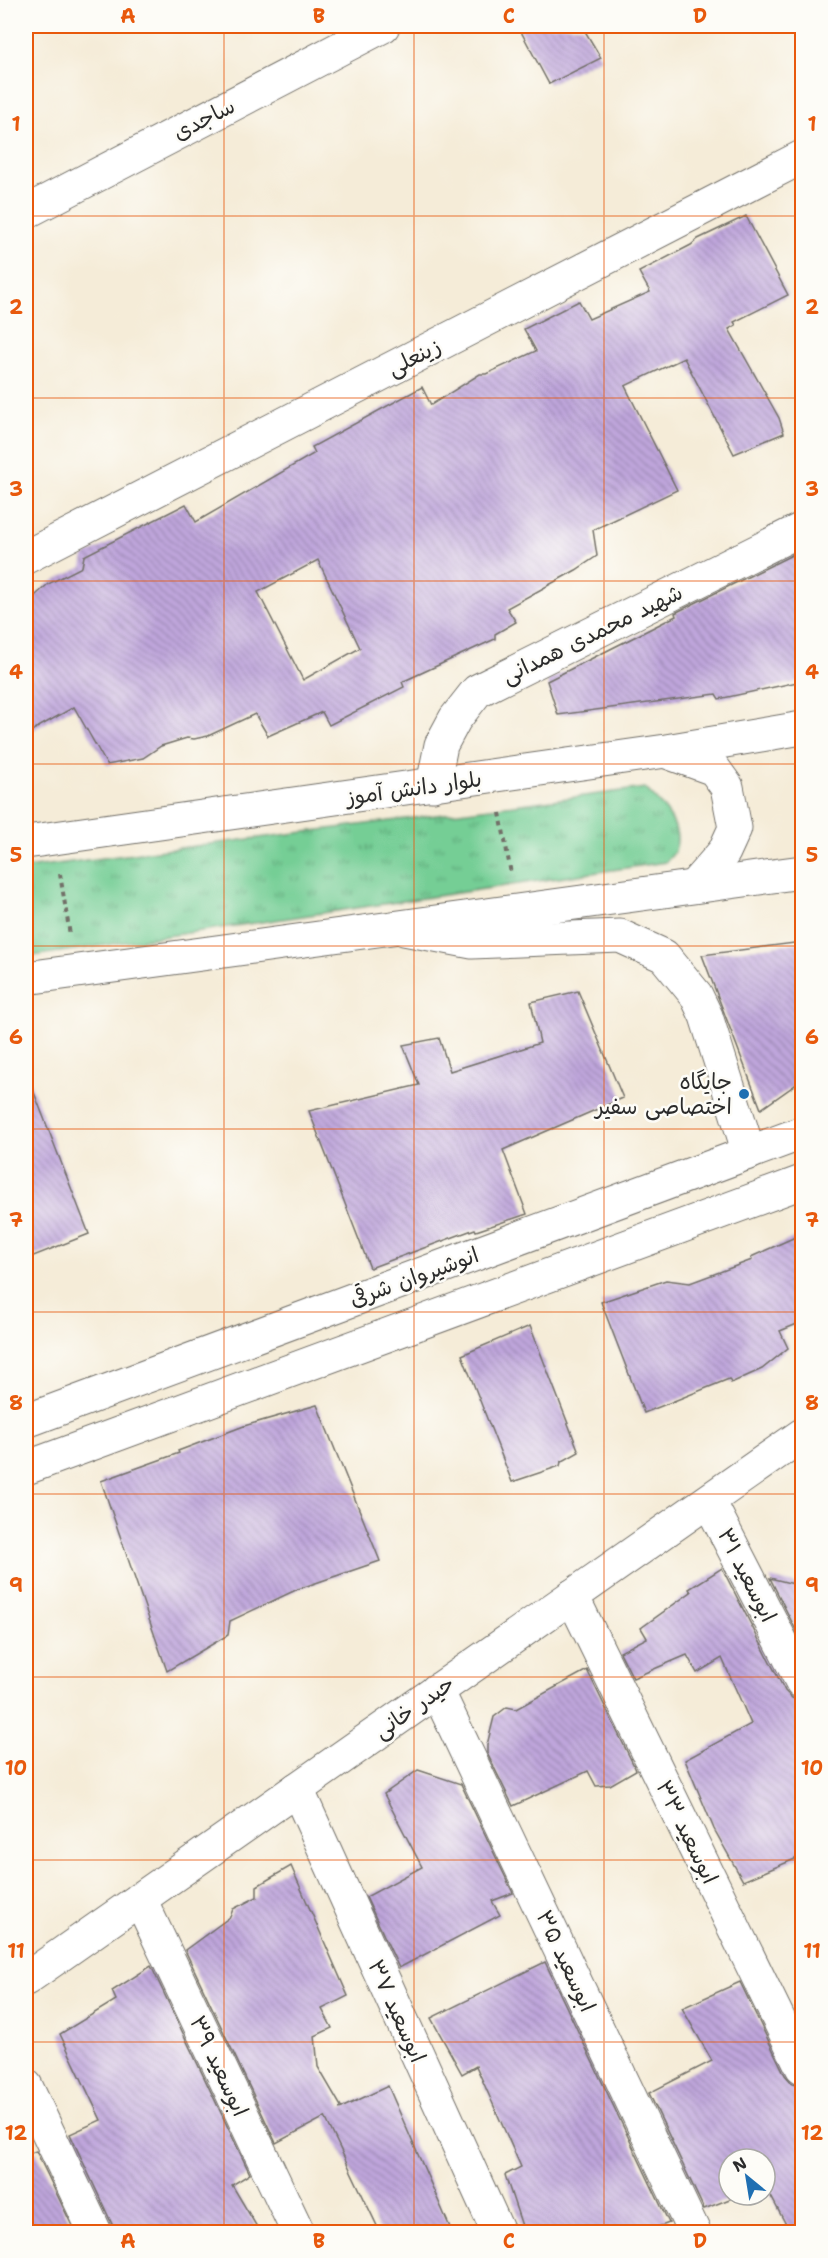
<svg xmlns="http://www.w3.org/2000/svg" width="828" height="2258" font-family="'Shantell Sans','Playpen Sans Arabic',sans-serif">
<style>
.grass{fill:url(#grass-tufts);stroke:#507c60;stroke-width:1.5}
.building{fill:url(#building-back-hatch);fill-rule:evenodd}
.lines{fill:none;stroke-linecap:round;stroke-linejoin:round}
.minor-casing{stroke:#726f68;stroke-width:35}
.major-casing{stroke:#726f68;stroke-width:35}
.path{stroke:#726f68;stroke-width:4;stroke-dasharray:4.5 4.5;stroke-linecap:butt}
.minor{stroke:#fff;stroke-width:33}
.major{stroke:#fff;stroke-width:33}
.grid{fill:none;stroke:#e8590c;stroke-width:1.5;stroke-opacity:0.55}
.poi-dot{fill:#1f6fb2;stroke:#fdfcf7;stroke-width:2}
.labels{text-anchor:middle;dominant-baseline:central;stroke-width:5;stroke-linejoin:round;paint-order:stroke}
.street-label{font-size:22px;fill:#2b2b2b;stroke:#fdfcf7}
.poi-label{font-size:22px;fill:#2b2b2b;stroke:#fdfcf7;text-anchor:end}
.neatline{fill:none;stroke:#e8590c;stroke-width:2}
.grid-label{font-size:20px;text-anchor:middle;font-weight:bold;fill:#e8590c}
</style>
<defs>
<pattern id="grass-tufts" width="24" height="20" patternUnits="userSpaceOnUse" patternTransform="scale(1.5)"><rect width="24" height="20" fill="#74ce95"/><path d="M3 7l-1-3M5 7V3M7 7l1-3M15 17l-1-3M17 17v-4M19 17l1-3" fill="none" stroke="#5fa77a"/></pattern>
<pattern id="building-back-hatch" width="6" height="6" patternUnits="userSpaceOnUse" patternTransform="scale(1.5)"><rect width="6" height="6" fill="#bfa6dc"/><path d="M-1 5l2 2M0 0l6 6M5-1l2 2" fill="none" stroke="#9b87b3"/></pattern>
</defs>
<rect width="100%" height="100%" fill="#fdfcf7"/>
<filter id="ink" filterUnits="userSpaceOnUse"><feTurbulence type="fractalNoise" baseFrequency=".0167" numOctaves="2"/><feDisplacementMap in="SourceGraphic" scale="12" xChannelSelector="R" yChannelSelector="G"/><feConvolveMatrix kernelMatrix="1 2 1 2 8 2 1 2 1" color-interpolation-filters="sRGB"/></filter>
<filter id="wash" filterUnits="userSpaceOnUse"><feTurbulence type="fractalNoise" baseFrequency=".008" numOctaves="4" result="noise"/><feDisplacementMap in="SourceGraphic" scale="24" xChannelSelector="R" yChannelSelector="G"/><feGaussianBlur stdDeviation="1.35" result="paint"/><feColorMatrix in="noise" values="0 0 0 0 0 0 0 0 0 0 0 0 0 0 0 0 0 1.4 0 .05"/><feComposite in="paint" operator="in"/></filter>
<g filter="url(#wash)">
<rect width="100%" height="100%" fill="#f5ecd8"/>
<path class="grass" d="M645 788C661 804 684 825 675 851 673 855 668 859 666 862L26 957V868Z"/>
<g id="blocks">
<g class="building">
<polygon points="518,26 582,26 601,58 549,84"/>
<path d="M746 216 788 295 734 322 736 325 729 329 779 418 784 433 734 454 684 358 625 386 677 490 593 530 597 556 576 570 507 608 516 622 495 634V639L402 682 404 687 329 725 322 712 268 736 255 714 208 736 194 739 187 738 161 746 143 758 107 765 74 707 26 734V604L48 584 82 567 84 556 186 504 196 522 315 453 312 447 422 387 431 405 480 374H486L536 351 524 329 579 301 589 319 650 292 639 272 691 245 698 239ZM318 560 360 648 303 680 258 592Z"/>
<polygon points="802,550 802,681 719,699 716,694 558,715 547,681 676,616 675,613"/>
<polygon points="802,942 802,1080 761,1109 702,955"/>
<polygon points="578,991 623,1098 503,1150 527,1214 476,1231 475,1229 370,1268 309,1111 419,1085 403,1045 439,1038 450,1071 540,1043 531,1002"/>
<polygon points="28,1077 89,1234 26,1259 26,1078"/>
<polygon points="802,1234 802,1322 780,1331 788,1348 762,1369 731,1383 729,1379 644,1413 601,1302 666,1280 690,1283 752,1260 751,1257"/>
<polygon points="530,1326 579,1452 561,1462 560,1466 512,1482 462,1355"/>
<polygon points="317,1405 380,1561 298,1589 230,1621 228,1635 167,1671 101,1481 179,1453 178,1451 244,1426"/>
<polygon points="722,1568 785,1691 792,1698 802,1701 802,1856 743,1881 714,1829 685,1760 751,1724 722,1658 697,1673 687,1655 633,1678 620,1652 647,1638 641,1628 691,1592 689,1589"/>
<polygon points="770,1578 802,1586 802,1642"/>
<polygon points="587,1670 636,1770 610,1785 596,1786 588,1771 513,1806 487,1753 487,1745 494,1717 507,1707 516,1709"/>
<polygon points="418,1770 461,1784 513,1893 492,1901 500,1915 399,1968 366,1897 422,1867 384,1794"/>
<polygon points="291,1866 348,1996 322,2009 332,2028 315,2036 318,2067 342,2108 339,2109 388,2086 452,2232 380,2232 325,2117 276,2143 185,1950 230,1917 233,1909 257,1897 257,1886"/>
<polygon points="545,1962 669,2223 645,2232 524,2232 505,2175 521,2167 476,2066 462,2074 431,2018"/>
<polygon points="151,1966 250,2174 232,2185 260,2232 114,2232 112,2224 70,2134 101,2120 60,2034 116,2000 112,1991"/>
<polygon points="740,1982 785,2075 792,2083 802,2085 802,2232 790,2232 765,2185 765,2159 729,2159 729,2195 740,2195 704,2209 649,2093 712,2061 682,2008"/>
<polygon points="36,2151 75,2232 26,2232 26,2155"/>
</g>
</g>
</g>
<g filter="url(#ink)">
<use href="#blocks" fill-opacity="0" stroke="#726f68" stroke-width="1.5"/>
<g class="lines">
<defs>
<g id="minor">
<polyline points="26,212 383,26"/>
<polyline points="26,557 802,157"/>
<polyline points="433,785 441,745 455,719 477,691 802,529"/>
<polyline points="404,929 472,942 620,936 664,956 696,995 706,1016 749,1153"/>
<polyline points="26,1421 802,1133"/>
<polyline points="26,1468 802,1182"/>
<polyline points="709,1501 802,1682"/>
<polyline points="572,1596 802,2067"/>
<polyline points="437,1690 694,2232"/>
<polyline points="297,1789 498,2232"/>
<polyline points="140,1899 298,2232"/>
<polyline points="26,1979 802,1435"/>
<polyline points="26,2086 95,2232"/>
</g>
<g id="major">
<polyline points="667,752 714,769 727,787 735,828 724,852 695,885"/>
<polyline points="26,842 666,751 802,728"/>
<polyline points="26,978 802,872"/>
</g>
</defs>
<use href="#minor" class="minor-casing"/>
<use href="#major" class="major-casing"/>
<g class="path">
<polyline points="500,813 511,874"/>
<polyline points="60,874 70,935"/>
</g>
<use href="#minor" class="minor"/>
<use href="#major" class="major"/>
</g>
</g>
<path class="grid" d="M224 26V2232M414 26V2232M604 26V2232M26 216H802M26 398H802M26 581H802M26 764H802M26 946H802M26 1129H802M26 1312H802M26 1494H802M26 1677H802M26 1860H802M26 2042H802"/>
<circle class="poi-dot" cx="744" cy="1094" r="6"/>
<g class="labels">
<g class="street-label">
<text transform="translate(204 119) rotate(-27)">ساجدی</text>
<text transform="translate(414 357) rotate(-27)">زینعلی</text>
<text transform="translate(592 634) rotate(-26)">شهید محمدی همدانی</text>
<text transform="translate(414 788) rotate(-8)">بلوار دانش آموز</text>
<text transform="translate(414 1277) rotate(-20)">انوشیروان شرقی</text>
<text transform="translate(747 1575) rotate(63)">ابوسعید ۳۱</text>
<text transform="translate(414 1707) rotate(-35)">حیدر خانی</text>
<text transform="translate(687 1832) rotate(64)">ابوسعید ۳۳</text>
<text transform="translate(566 1961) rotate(65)">ابوسعید ۳۵</text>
<text transform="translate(397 2011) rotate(66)">ابوسعید ۳۷</text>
<text transform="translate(219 2066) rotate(65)">ابوسعید ۳۹</text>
</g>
<g class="poi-label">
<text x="732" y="1081">جایگاه<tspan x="732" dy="25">اختصاصی سفیر</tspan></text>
</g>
</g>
<rect width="828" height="2258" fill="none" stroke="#fdfcf7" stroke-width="66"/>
<g transform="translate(747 2177) rotate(330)"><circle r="28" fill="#fdfcf7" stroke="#a9a8a5" stroke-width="1.5"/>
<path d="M0-4.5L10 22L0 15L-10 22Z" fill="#1f6fb2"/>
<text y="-9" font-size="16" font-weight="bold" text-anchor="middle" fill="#2b2b2b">N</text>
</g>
<rect x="33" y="33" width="762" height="2192" class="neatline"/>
<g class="grid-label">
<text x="128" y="23">A</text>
<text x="319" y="23">B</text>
<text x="509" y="23">C</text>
<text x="700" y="23">D</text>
<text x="16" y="131">1</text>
<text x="812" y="131">1</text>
<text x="16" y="314">2</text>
<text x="812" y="314">2</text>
<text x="16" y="496">3</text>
<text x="812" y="496">3</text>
<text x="16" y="679">4</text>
<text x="812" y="679">4</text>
<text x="16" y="862">5</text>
<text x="812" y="862">5</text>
<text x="16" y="1044">6</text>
<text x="812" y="1044">6</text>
<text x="16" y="1227">7</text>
<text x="812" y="1227">7</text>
<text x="16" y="1410">8</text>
<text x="812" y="1410">8</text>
<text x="16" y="1592">9</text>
<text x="812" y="1592">9</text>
<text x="16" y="1775">10</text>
<text x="812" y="1775">10</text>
<text x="16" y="1958">11</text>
<text x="812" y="1958">11</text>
<text x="16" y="2140">12</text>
<text x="812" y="2140">12</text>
<text x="128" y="2248">A</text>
<text x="319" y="2248">B</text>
<text x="509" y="2248">C</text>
<text x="700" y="2248">D</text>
</g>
</svg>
